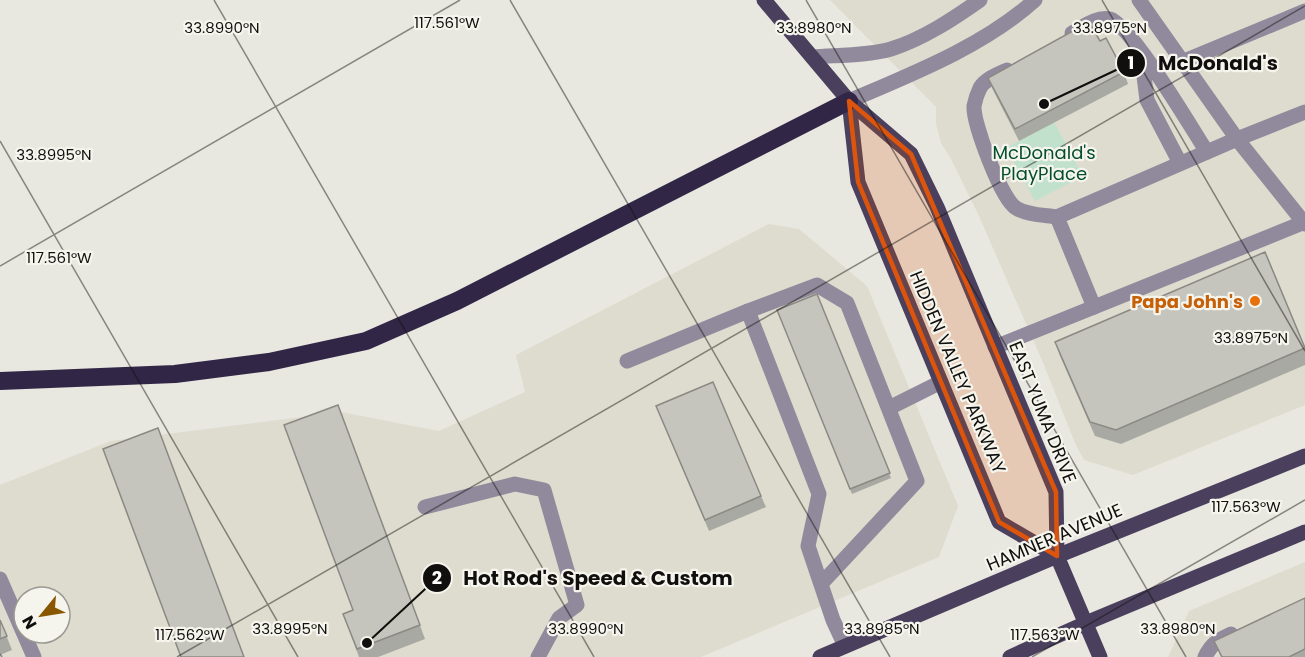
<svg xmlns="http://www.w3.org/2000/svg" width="1305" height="657" font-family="Poppins,sans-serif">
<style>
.built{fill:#dedcce;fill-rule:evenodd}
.green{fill:#c2e1cc}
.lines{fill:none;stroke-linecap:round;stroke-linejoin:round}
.minor{stroke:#908a9c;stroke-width:15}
.major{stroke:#4a405d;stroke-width:15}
.highway{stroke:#322646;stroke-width:18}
.wall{fill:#a9a9a3}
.building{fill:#c5c4bd;stroke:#8a8984;stroke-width:1.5}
.marked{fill:#dd550c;fill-opacity:0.2;stroke:#dd550c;stroke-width:4.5;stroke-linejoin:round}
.ticks{fill:none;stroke:#100f0d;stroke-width:1.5;stroke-opacity:0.45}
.food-dot{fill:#e8710a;stroke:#f6f5ed;stroke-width:2}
.labels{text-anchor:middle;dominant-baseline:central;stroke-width:4.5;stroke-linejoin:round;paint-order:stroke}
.park-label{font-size:18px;fill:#044e2c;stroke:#f6f5ed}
.food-label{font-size:18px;font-weight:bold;fill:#c56008;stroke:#f6f5ed;text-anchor:end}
.street-label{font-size:18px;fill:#100f0d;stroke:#f6f5ed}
.ticks-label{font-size:15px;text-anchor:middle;fill:#100f0d;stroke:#f6f5ed;stroke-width:4.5;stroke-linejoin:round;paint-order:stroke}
.leader{fill:none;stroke:#100f0d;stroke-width:2}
.callout-dot{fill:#100f0d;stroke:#f6f5ed;stroke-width:2}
.mark-label{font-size:18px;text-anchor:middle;font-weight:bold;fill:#fff}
.callout-label{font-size:20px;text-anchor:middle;font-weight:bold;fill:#100f0d;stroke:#f6f5ed;stroke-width:4.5;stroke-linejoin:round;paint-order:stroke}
</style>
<rect width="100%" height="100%" fill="#e8e7e0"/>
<g class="built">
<polygon points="830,0 1305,0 1305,405 1133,475 1084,460 1075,443 1044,365 979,216 951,159 941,143 936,124 936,107"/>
<path d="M769 224 799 229 867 286 958 506 939 557 701 657H0V485L111 441 341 412 439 431 525 392 516 355ZM24 597H60V633H24Z"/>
<polygon points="1305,562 1305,657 1168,657 1189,611"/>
</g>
<polygon class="green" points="1054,122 1083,176 1035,201 1006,148"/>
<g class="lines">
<g class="minor">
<path d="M1072 33C1083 27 1097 16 1110 19 1131 25 1192 129 1207 152"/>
<polyline points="1141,53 1147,100 1180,163"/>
<path d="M812 57C837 55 866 56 891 49 923 39 953 19 980 0"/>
<polyline points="1182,62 1305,11"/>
<path d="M1007 70C998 74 985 79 980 88 978 92 975 101 974 106 973 123 1001 199 1016 208 1027 215 1044 215 1057 217"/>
<path d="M849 101C912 74 984 46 1035 0"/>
<polyline points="1305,112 1237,139 1305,224"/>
<polyline points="1094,307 1057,217 1237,139 1139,0"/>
<polyline points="995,347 1305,222"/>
<polyline points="627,361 748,311"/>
<polyline points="889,408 941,382"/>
<polyline points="425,507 515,484 544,490 577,605 559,618 538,657"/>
<polyline points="0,579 34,657"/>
<polyline points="821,584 917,481 847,303 817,285 748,311 819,494 808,546 833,620 845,646"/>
<path d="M1205 657C1211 644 1218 640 1231 634"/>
</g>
<g class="major">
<polyline points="764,0 849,101 911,154 937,207 1056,492 1057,556"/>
<polyline points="849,101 858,182 999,522 1057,556 1100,657"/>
<polyline points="820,657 1057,556 1305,456"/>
<polyline points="1010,657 1086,623 1305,532"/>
</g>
<polyline class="highway" points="0,381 175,374 269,362 366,341 457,301 849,101"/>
</g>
<g class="wall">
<polygon points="1100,41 1124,72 1128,84 1019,141 993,90 988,78"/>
<polygon points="1265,252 1305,349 1305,365 1121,444 1095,436 1060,356 1055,342"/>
<polygon points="817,294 891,478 852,494 777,310"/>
<polygon points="338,405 425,639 378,657 359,657 343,614 353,611"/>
<polygon points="656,406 761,496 766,507 709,531"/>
<polygon points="1305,598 1305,657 1221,657 1214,641"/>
<polygon points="0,620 12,650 0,655"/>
</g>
<g class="building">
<polygon points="1089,22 1100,41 1106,38 1124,72 1015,129 988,78"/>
<polygon points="1265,252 1305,348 1116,430 1090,422 1055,342"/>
<polygon points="817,294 890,473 850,489 777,310"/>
<polygon points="713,382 761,496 705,520 656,406"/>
<polygon points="338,405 420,625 357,649 343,614 353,610 284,425"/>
<polygon points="158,428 244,657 181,657 103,449"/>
<polygon points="1305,598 1305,649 1289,657 1222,657 1214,641"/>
<polygon points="0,620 7,636 0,639"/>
</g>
<path class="marked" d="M849 101 911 154 1056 492 1057 556 999 522 858 182Z"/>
<path class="ticks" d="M214 0 594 657M510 0 890 657M806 0 1186 657M1102 0 1305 351M0 141 298 657M0 266 460 0M0 654 2 657M177 657 1305 6M1032 657 1305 500"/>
<circle class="food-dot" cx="1255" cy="301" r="6"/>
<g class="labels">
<g class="park-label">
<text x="1044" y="152">McDonald's<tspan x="1044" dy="21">PlayPlace</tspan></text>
</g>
<g class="food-label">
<text x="1243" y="301">Papa John's</text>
</g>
<g class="street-label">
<text transform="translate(958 372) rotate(67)">HIDDEN VALLEY PARKWAY</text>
<text transform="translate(1043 412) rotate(68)">EAST YUMA DRIVE</text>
<text transform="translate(1054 537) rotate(-23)">HAMNER AVENUE</text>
</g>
</g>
<g class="ticks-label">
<text x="447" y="28">117.561°W</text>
<text x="222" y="33">33.8990°N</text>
<text x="814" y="33">33.8980°N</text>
<text x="1110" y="33">33.8975°N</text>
<text x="54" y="160">33.8995°N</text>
<text x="59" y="263">117.561°W</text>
<text x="1251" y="343">33.8975°N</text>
<text x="1246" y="512">117.563°W</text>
<text x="290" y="634">33.8995°N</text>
<text x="586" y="634">33.8990°N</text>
<text x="882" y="634">33.8985°N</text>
<text x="1178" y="634">33.8980°N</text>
<text x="190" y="640">117.562°W</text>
<text x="1045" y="640">117.563°W</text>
</g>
<path class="leader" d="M1044 104L1131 63M367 643L437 578"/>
<g class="callout-dot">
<circle cx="1044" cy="104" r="6"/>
<circle cx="367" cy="643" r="6"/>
<circle cx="1131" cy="63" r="15"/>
<circle cx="437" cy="578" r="15"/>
</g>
<g class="mark-label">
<text x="1131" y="69">1</text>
<text x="437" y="584">2</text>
</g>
<g class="callout-label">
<text x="1218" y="70">McDonald's</text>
<text x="598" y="585">Hot Rod's Speed &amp; Custom</text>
</g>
<g transform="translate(42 615) rotate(240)"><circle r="28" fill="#f6f5ed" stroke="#9a9993" stroke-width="1.5"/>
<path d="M0-4.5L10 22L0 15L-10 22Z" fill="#895700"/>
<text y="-9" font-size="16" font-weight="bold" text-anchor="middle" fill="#100f0d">N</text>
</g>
</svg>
